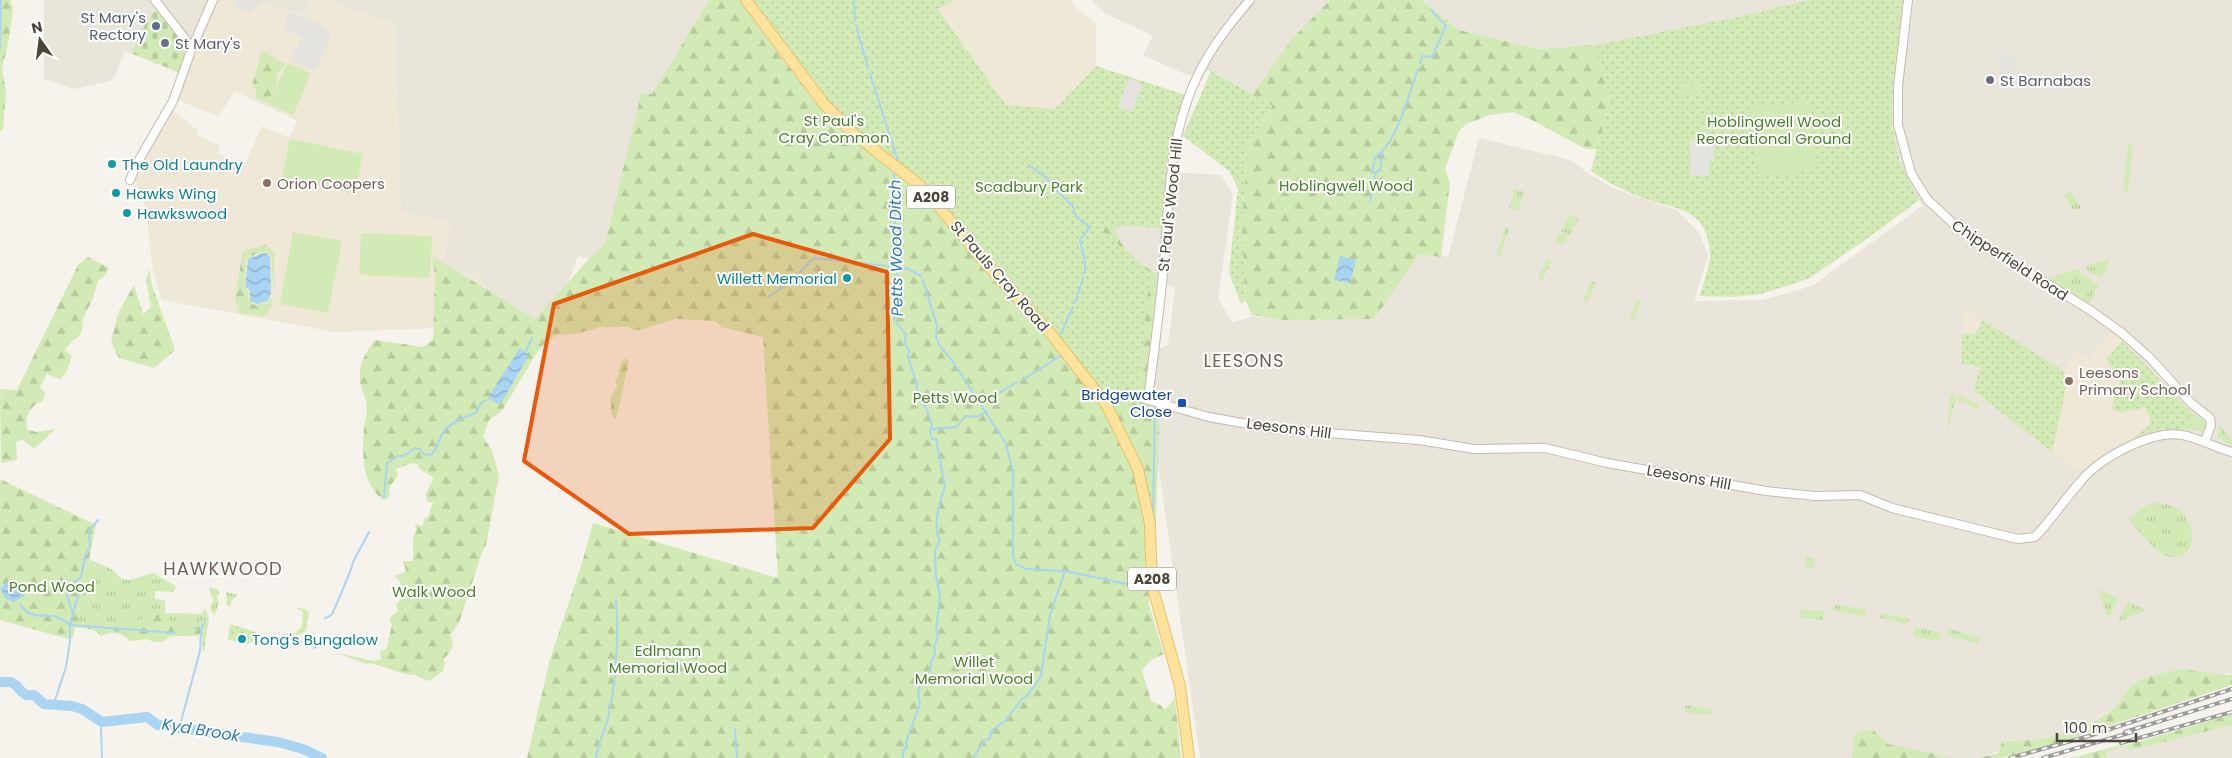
<svg xmlns="http://www.w3.org/2000/svg" width="2232" height="758" font-family="Poppins,sans-serif">
<style>
.residential{fill:#eae5da}
.education{fill:#efe8d6}
.grass{fill:url(#grass-tufts)}
.forest{fill:url(#forest-firs)}
.cemetery{fill:url(#cemetery-stones)}
.park{fill:url(#park-dots)}
.pitch{fill:#d2eab5}
.parking{fill:#e5e3e0}
.water{fill:url(#water-waves)}
.lines{fill:none;stroke-linecap:round;stroke-linejoin:round}
.stream{stroke:#a9d4f2;stroke-width:2}
.river{stroke:#a9d4f2;stroke-width:10}
.tertiary-casing{stroke:#c2bbae;stroke-width:10}
.primary-casing{stroke:#e6c16a;stroke-width:12}
.tertiary{stroke:#fff;stroke-width:8}
.primary{stroke:#ffe39c;stroke-width:10}
.rail-casing{stroke:#9a9a9a;stroke-width:4}
.rail{stroke:#fff;stroke-width:2;stroke-dasharray:5.5;stroke-linecap:butt}
.marked{fill:#e8590c;fill-opacity:0.2;stroke:#e8590c;stroke-width:4;stroke-linejoin:round}
.service-dot{fill:#5c6f8a;stroke:#fff;stroke-width:2}
.worship-dot{fill:#6b7280;stroke:#fff;stroke-width:2}
.culture-dot{fill:#0f9aa8;stroke:#fff;stroke-width:2}
.education-dot{fill:#8d6e63;stroke:#fff;stroke-width:2}
.transit-dot{fill:#1a4fb4;stroke:#fff;stroke-width:2}
.labels{text-anchor:middle;dominant-baseline:central;stroke-width:4;stroke-linejoin:round;paint-order:stroke}
.shield{fill:#fff;stroke:#817c74;stroke-width:1}
.shield-label{font-size:14px;font-weight:bold;fill:#4b4439}
.service-label{font-size:15px;fill:#4e5e75;stroke:#fff;text-anchor:end}
.worship-label{font-size:15px;fill:#5b616d;stroke:#fff;text-anchor:start}
.park-label{font-size:15px;fill:#4a7f2a;stroke:#fff}
.culture-label{font-size:15px;fill:#0d838f;stroke:#fff;text-anchor:start}
.education-label{font-size:15px;fill:#785e54;stroke:#fff;text-anchor:start}
.street-label{font-size:15px;fill:#4b4439;stroke:#fff}
.transit-label{font-size:15px;fill:#164399;stroke:#fff;text-anchor:end}
.water-label{font-size:16px;font-style:italic;fill:#2e7ab2;stroke:#fff}
.quarter-label{font-size:18px;letter-spacing:1px;fill:#6e6250;stroke:#fff}
</style>
<defs>
<pattern id="grass-tufts" width="24" height="20" patternUnits="userSpaceOnUse" patternTransform="scale(1.25)"><rect width="24" height="20" fill="#d2eab5"/><path d="M3 7l-1-3M5 7V3M7 7l1-3M15 17l-1-3M17 17v-4M19 17l1-3" fill="none" stroke="#b6ca9c"/></pattern>
<pattern id="forest-firs" width="22" height="20" patternUnits="userSpaceOnUse" patternTransform="scale(1.25)"><rect width="22" height="20" fill="#d2eab5"/><path d="M5 1l3.5 6h-7zM16 11l3.5 6h-7z" fill="#b6ca9c"/></pattern>
<pattern id="cemetery-stones" width="16" height="16" patternUnits="userSpaceOnUse" patternTransform="scale(1.25)"><rect width="16" height="16" fill="#d2eab5"/><path d="M2 7V4a2 2 0 0 1 4 0v3zM10 15v-3a2 2 0 0 1 4 0v3z" fill="#b6ca9c"/></pattern>
<pattern id="park-dots" width="8" height="8" patternUnits="userSpaceOnUse" patternTransform="scale(1.25)"><rect width="8" height="8" fill="#d2eab5"/><path d="M2 2h.1M6 6h.1" fill="none" stroke="#b6ca9c" stroke-width="1.8" stroke-linecap="round"/></pattern>
<pattern id="water-waves" width="16" height="10" patternUnits="userSpaceOnUse" patternTransform="scale(1.25)"><rect width="16" height="10" fill="#a9d4f2"/><path d="M0 5q4-4 8 0t8 0" fill="none" stroke="#8caec5"/></pattern>
</defs>
<rect width="100%" height="100%" fill="#f6f3ec"/>
<g class="residential">
<polygon points="44,0 219,0 186,75 124,51 118,69 111,81 73,89 44,79"/>
<polygon points="258,0 311,0 306,15 262,3"/>
<polygon points="324,0 709,0 683,96 602,262 578,256 550,329 487,298 485,287 481,282 452,274 443,264 450,223 401,212 394,24"/>
<polygon points="1091,0 1330,0 1291,40 1252,95 1211,71 1187,75 1143,55 1153,36 1105,13"/>
<polygon points="1422,0 1808,0 1742,16 1596,45 1539,49 1459,30"/>
<polygon points="1903,0 2232,0 2232,673 2136,681 2115,707 2093,721 2066,734 2032,741 1977,758 1955,758 1888,744 1873,730 1853,738 1852,758 1200,758 1143,357 1168,345 1175,289 1150,273 1096,225 1168,172 1221,175 1233,194 1218,299 1233,323 1253,316 1284,320 1373,318 1419,253 1448,257 1479,138 1571,160 1589,174 1615,189 1677,210 1700,234 1708,256 1694,301 1762,300 1812,286 1922,206 1900,162 1892,126 1893,85"/>
<polygon points="2232,725 2232,758 2109,758 2107,751 2124,746 2131,750"/>
</g>
<g class="education">
<polygon points="219,0 258,0 263,3 305,15 311,0 324,0 394,24 401,212 450,223 443,264 452,274 481,272 481,282 488,294 438,328 334,332 162,300 153,272 144,198 133,179 171,108 198,131 197,135 220,146 217,153 244,166 262,126 289,138 297,121 235,91 218,117 176,99"/>
<polygon points="953,0 1071,0 1075,7 1096,24 1096,66 1055,109 1006,105 938,8"/>
<polygon points="1962,307 2063,371 2078,352 2089,359 2110,332 2122,341 2190,411 2187,429 2155,431 2132,439 2111,451 2089,471 2075,470 1974,391 1980,367 1962,364"/>
</g>
<g class="grass">
<polygon points="2128,143 2133,143 2128,192 2123,191"/>
<polygon points="1515,189 1524,192 1518,211 1509,208"/>
<polygon points="2070,191 2081,207 2080,210 2075,208 2074,211 2064,195"/>
<polygon points="1570,214 1579,219 1569,236 1561,231"/>
<polygon points="1506,227 1510,228 1500,256 1496,254"/>
<circle cx="1562" cy="239" r="5.5"/>
<polygon points="2110,258 2102,278 2089,272 2085,266"/>
<polygon points="1548,259 1552,262 1542,280 1538,278"/>
<polygon points="2078,269 2083,275 2099,285 2089,303 2049,278"/>
<polygon points="1591,281 1596,283 1587,303 1583,301"/>
<polygon points="1637,299 1641,301 1634,321 1630,319"/>
<polygon points="1953,393 1957,395 1947,431 1950,395"/>
<polygon points="1959,395 1979,405 1976,410 1970,405 1957,401"/>
<polygon points="2190,411 2204,421 2206,428 2203,431 2187,429"/>
<polygon points="2219,424 2232,440 2232,446 2218,438"/>
<path d="M2152 503C2204 500 2201 567 2167 556 2155 552 2139 531 2130 522L2129 519 2143 507Z"/>
<polygon points="1806,557 1813,558 1815,560 1814,569 1805,568"/>
<path d="M89 559 111 569 122 579 130 580 153 573 176 586 174 592 155 591V599L165 600V613L202 614 205 608 209 619 204 651 202 650V635L171 636 162 642H153L148 639 130 641C121 632 113 631 101 636L93 629 75 627Z"/>
<polygon points="209,587 218,589 220,593 217,596 219,604 214,615 210,608 214,599 211,596"/>
<polygon points="2098,589 2118,598 2109,618 2108,618"/>
<polygon points="226,592 238,595 231,601 231,605 227,607"/>
<polygon points="2127,602 2147,610 2118,622"/>
<polygon points="1834,605 1866,609 1865,616 1833,611"/>
<polygon points="1801,609 1824,611 1824,620 1800,618"/>
<polygon points="1881,613 1909,619 1908,624 1880,618"/>
<polygon points="1915,627 1941,633 1939,642 1913,636"/>
<polygon points="1949,629 1979,637 1978,644 1948,636"/>
<polygon points="1686,705 1711,709 1712,714 1705,715 1685,712"/>
</g>
<g class="forest">
<polygon points="0,0 10,0 13,10 8,44 2,68 6,92 3,130 0,132"/>
<path d="M709 0H953L918 20 1127 225 1114 229C1125 254 1136 261 1158 275L1148 379V401L1160 405 1155 550 1147 551 1149 605 1164 654 1151 660 1142 670 1151 701 1159 704 1165 710 1175 698 1181 758H527L550 659 582 563 593 523 778 578 763 337 721 327 716 321 676 319 635 331 628 327H601L575 334 557 335 548 340 538 351 501 412 489 420 483 437 492 450 499 476 486 545 482 552 459 623 450 635C456 644 451 653 443 659L445 663 443 671 430 681C424 680 420 677 415 675 413 674 408 675 407 674 395 673 375 661 366 664L337 653 374 661 381 660 380 652 386 649 392 626 389 618 398 611 396 604 401 598 399 591 401 583 395 576 406 571 403 561H413V537L417 530 414 524 423 526 424 519 429 515 430 508 434 502H428L425 495 434 478 420 469 417 464 412 463 396 469 398 475 389 488 390 496 385 500C361 487 362 452 364 427 365 421 367 414 367 408 367 400 363 394 361 386 356 368 365 353 375 340L423 347 433 340 435 276 432 256 535 319 597 250 605 245 641 94H652Z"/>
<polygon points="1330,0 1422,0 1459,30 1539,49 1596,45 1610,100 1597,149 1586,149 1532,120 1513,112 1490,115 1466,124 1459,131 1445,169 1450,183 1441,257 1419,254 1374,319 1283,320 1252,315 1245,300 1242,224 1247,147 1272,106 1252,95 1291,40"/>
<polygon points="266,51 274,58 285,64 276,76 277,83 270,102 267,103 256,98 256,89 252,86 261,53"/>
<path d="M265 245C280 254 273 255 274 269 275 278 275 284 274 293L271 256 267 252H260L246 259 244 286 249 293 248 299 254 305 268 303 273 296 270 310 264 316 239 313 235 299 242 256 244 250Z"/>
<path d="M88 257 109 268 105 275 98 281 93 298 83 319 82 331 78 338 74 339 65 350 72 356 67 371 60 379 47 374 40 387 45 393 43 401C30 405 25 416 27 429L36 432 56 429 34 449 22 439 16 442 17 460 1 463 0 389 17 390 78 265Z"/>
<polygon points="149,269 152,285 175,350 154,368 119,358 111,342 118,313 134,285 143,314 151,307 146,279"/>
<polygon points="624,358 629,361 616,419 615,419 611,414 611,395 617,388 615,379 618,377 620,365"/>
<polygon points="0,479 96,525 73,638 69,639 0,620"/>
<polygon points="296,608 305,609 309,612 306,631 294,638 305,642 308,646 282,634 295,633 302,627 303,612"/>
<polygon points="156,611 168,618 177,630 183,630 191,623 204,629 204,635 157,637 105,630 102,633 85,628 86,624 101,622 114,628 144,618"/>
<path d="M2181 669 2229 675 2232 673V685L2049 746 2000 758H1977L1999 753 2002 741C2044 741 2079 735 2114 708 2122 701 2127 688 2136 682 2145 676 2169 672 2181 669Z"/>
<polygon points="2232,714 2232,725 2131,750 2124,746 2106,752 2108,758 2070,758 2125,744 2124,746"/>
<polygon points="1873,730 1888,744 1955,758 1852,758 1853,738 1859,731"/>
</g>
<path class="cemetery" d="M157 7C177 32 192 39 180 73L131 53 145 25Z"/>
<g class="park">
<polygon points="750,0 953,0 938,9 1006,105 1055,109 1096,66 1186,95 1164,228 1096,225 1150,273 1138,393 1123,391 1106,400 929,190 838,117"/>
<path d="M1808 0H1903L1893 85 1892 126 1900 162 1919 200 1868 238 1808 279 1760 294 1732 297 1700 296C1703 283 1711 265 1710 252 1706 204 1671 210 1638 196 1621 190 1606 181 1591 171L1610 100 1596 45 1742 16Z"/>
<polygon points="1211,71 1272,106 1247,147 1242,224 1245,300 1241,304 1229,273 1238,188 1229,171 1183,136"/>
<polygon points="1983,320 2063,371 2066,387 2052,452 1974,391 1980,367 1962,364 1962,334 1975,334"/>
<polygon points="2122,341 2190,411 2187,429 2155,431 2132,439 2151,424 2146,407 2123,412 2112,410 2116,388 2119,388 2121,377 2112,375 2113,371 2107,359"/>
<polygon points="230,624 256,632 255,640 248,644 228,640"/>
</g>
<g class="pitch">
<polygon points="287,63 311,73 293,115 269,104"/>
<polygon points="1702,82 1702,94 1679,94 1679,83"/>
<polygon points="1809,101 1817,170 1759,177 1751,107"/>
<polygon points="290,139 363,154 355,194 282,178"/>
<polygon points="293,232 342,241 328,313 280,304"/>
<polygon points="361,233 432,236 430,278 359,275"/>
</g>
<g class="parking">
<polygon points="237,0 244,2 245,0 261,1 261,5 254,7 252,13 234,6"/>
<polygon points="290,12 326,27 325,30 332,33 315,71 291,61 302,36 284,28 286,21 284,16"/>
<polygon points="1999,54 2010,55 2014,59 2015,88 2001,88"/>
<polygon points="1129,79 1143,84 1132,112 1118,107"/>
<polygon points="1690,140 1714,140 1714,162 1709,162 1709,176 1690,176"/>
</g>
<g class="water">
<polygon points="260,254 266,253 270,257 271,293 268,301 257,304 250,301 250,291 245,286 248,259"/>
<polygon points="1340,256 1356,260 1350,283 1334,280"/>
<polygon points="520,348 529,355 502,402 498,404 490,399 487,401 489,396"/>
<path d="M6 582C16 581 25 586 25 595L14 602 6 599 0 589Z"/>
</g>
<g class="lines">
<g class="stream">
<polyline points="854,0 855,20"/>
<polyline points="856,25 868,68"/>
<polyline points="0,48 1,0"/>
<polyline points="1420,63 1422,56 1432,57 1446,26 1431,10"/>
<polyline points="870,74 898,161"/>
<polyline points="1029,165 1045,177 1073,207 1076,216 1090,227 1080,240 1085,262 1085,273"/>
<path d="M894 170 897 288 900 297 894 319 906 335 905 344 909 351 908 357 917 385V395L927 410 932 425 930 433 932 439H936L945 487C940 499 932 528 940 540L935 551 936 576 940 596 936 632 938 637 934 647 935 654 931 662V667L920 685 918 693 920 704 906 742 907 747 903 751V758"/>
<path d="M1376 172 1372 173 1375 157C1397 144 1409 93 1418 69"/>
<polyline points="1372,194 1376,172 1380,170 1382,153"/>
<polyline points="1370,201 1371,197"/>
<polyline points="923,280 937,326 936,337 939,345 954,363 1006,444 1013,472 1013,557 1016,564 1026,569 1065,571 1136,586"/>
<polyline points="768,297 790,282 814,258 897,267 908,269 921,276"/>
<polyline points="1075,303 1083,278"/>
<polyline points="1059,338 1073,307"/>
<polyline points="526,351 532,338"/>
<polyline points="1022,380 1062,355"/>
<polyline points="981,404 1017,382"/>
<polyline points="932,429 956,427 966,416 977,417 987,411"/>
<path d="M384 498 387 463 398 456H404L415 448 420 449 423 454 431 455C438 449 438 441 442 434 450 422 464 417 476 413L481 403 485 401"/>
<polyline points="1153,516 1155,406"/>
<polyline points="1138,586 1147,580"/>
<path d="M20 605C23 608 25 611 29 613 46 621 50 608 70 625L175 633"/>
<polyline points="73,613 79,592"/>
<path d="M325 618C328 617 330 617 332 614 335 608 353 566 353 562L369 532"/>
<polyline points="195,628 197,628"/>
<polyline points="314,648 319,645"/>
<polyline points="51,704 55,700 66,667 70,641 70,625 73,614 67,596 68,587 81,577 86,552 90,547 89,531 98,520"/>
<polyline points="102,722 103,724"/>
<polyline points="101,728 102,758"/>
<polyline points="179,729 200,651 201,630 204,623"/>
<polyline points="735,730 737,758"/>
<path d="M596 758C597 745 605 731 608 718 616 682 619 637 616 600"/>
<polyline points="973,758 984,741 990,738 991,731 1005,721 1022,699 1028,695 1041,676 1050,615 1065,571"/>
</g>
<polyline class="river" points="0,682 11,682 17,686 22,692 26,695 34,695 44,704 72,706 82,709 102,722 147,717 158,725 278,742 303,749 322,758"/>
<defs>
<g id="tertiary">
<polyline points="155,0 192,48"/>
<polyline points="1908,0 1898,86 1898,125 1911,173 1927,199 1961,231 2090,310 2122,333 2150,358 2191,403 2210,418 2211,425 2205,441"/>
<polyline points="130,180 136,165 173,101 192,48 213,0"/>
<path d="M1148 399C1154 353 1160 308 1164 263 1169 198 1169 131 1200 71 1213 45 1231 22 1250 0"/>
<path d="M1106 404 1127 394 1209 417 1275 429 1419 440 1474 449 1545 448 1607 463 1766 491 1815 496 1860 495 1892 508 2018 539 2035 537C2052 519 2065 499 2081 481 2100 458 2151 430 2182 435 2200 438 2215 448 2232 452"/>
</g>
<polyline id="primary" points="746,0 824,104 854,134 917,183 935,202 981,258 1051,334 1106,404 1138,469 1150,524 1152,585 1180,686 1189,758"/>
</defs>
<use href="#tertiary" class="tertiary-casing"/>
<use href="#primary" class="primary-casing"/>
<use href="#tertiary" class="tertiary"/>
<use href="#primary" class="primary"/>
<defs>
<g id="rail">
<polyline points="2125,732 2232,699"/>
<polyline points="2121,743 2232,712"/>
<polyline points="2010,758 2089,736 2232,689"/>
<polyline points="2043,758 2132,732"/>
</g>
</defs>
<use href="#rail" class="rail-casing"/>
<use href="#rail" class="rail"/>
</g>
<path class="marked" d="M753 234 887 272 890 439 813 528 629 534 524 461 554 304Z"/>
<circle class="service-dot" cx="156" cy="26" r="5"/>
<g class="worship-dot">
<circle cx="165" cy="43" r="5"/>
<circle cx="1990" cy="80" r="5"/>
</g>
<g class="culture-dot">
<circle cx="112" cy="164" r="5"/>
<circle cx="116" cy="193" r="5"/>
<circle cx="127" cy="213" r="5"/>
<circle cx="847" cy="278" r="5"/>
<circle cx="242" cy="639" r="5"/>
</g>
<g class="education-dot">
<circle cx="267" cy="183" r="5"/>
<circle cx="2069" cy="381" r="5"/>
</g>
<rect class="transit-dot" x="1177" y="398" width="10" height="10" rx="2.5"/>
<g class="labels">
<g class="shield">
<rect x="907" y="185.5" width="48" height="23" rx="4"/>
<rect x="1128" y="567.5" width="48" height="23" rx="4"/>
</g>
<g class="shield-label">
<text x="931" y="197">A208</text>
<text x="1152" y="579">A208</text>
</g>
<g class="service-label">
<text x="146" y="17">St Mary's<tspan x="146" dy="17">Rectory</tspan></text>
</g>
<g class="worship-label">
<text x="175" y="43">St Mary's</text>
<text x="2000" y="80">St Barnabas</text>
</g>
<g class="park-label">
<text x="834" y="120">St Paul's<tspan x="834" dy="17">Cray Common</tspan></text>
<text x="1774" y="121">Hoblingwell Wood<tspan x="1774" dy="17">Recreational Ground</tspan></text>
<text x="1346" y="185">Hoblingwell Wood</text>
<text x="1029" y="186">Scadbury Park</text>
<text x="955" y="397">Petts Wood</text>
<text x="52" y="586">Pond Wood</text>
<text x="434" y="591">Walk Wood</text>
<text x="668" y="650">Edlmann<tspan x="668" dy="17">Memorial Wood</tspan></text>
<text x="974" y="661">Willet<tspan x="974" dy="17">Memorial Wood</tspan></text>
</g>
<g class="culture-label">
<text x="122" y="164">The Old Laundry</text>
<text x="126" y="193">Hawks Wing</text>
<text x="137" y="213">Hawkswood</text>
<text x="837" y="278" text-anchor="end">Willett Memorial</text>
<text x="252" y="639">Tong's Bungalow</text>
</g>
<g class="education-label">
<text x="277" y="183">Orion Coopers</text>
<text x="2079" y="372">Leesons<tspan x="2079" dy="17">Primary School</tspan></text>
</g>
<g class="street-label">
<text transform="translate(1170 205) rotate(-84)">St Paul's Wood Hill</text>
<text transform="translate(2010 260) rotate(33)">Chipperfield Road</text>
<text transform="translate(1000 276) rotate(49)">St Pauls Cray Road</text>
<text transform="translate(1289 428) rotate(7)">Leesons Hill</text>
<text transform="translate(1689 477) rotate(10)">Leesons Hill</text>
</g>
<g class="transit-label">
<text x="1172" y="394">Bridgewater<tspan x="1172" dy="17">Close</tspan></text>
</g>
<g class="water-label">
<text transform="translate(896 248) rotate(-91)">Petts Wood Ditch</text>
<text transform="translate(201 730) rotate(9)">Kyd Brook</text>
</g>
<g class="quarter-label">
<text x="1244" y="360">LEESONS</text>
<text x="223" y="568">HAWKWOOD</text>
</g>
</g>
<g transform="translate(40 40) rotate(346)" stroke="#ffffff" stroke-width="4" paint-order="stroke">
<path d="M0-4L9 19L0 12L-9 19Z" fill="#4b4439"/>
<text y="-8" font-size="14" font-weight="bold" text-anchor="middle" fill="#4b4439">N</text>
</g>
<path d="M2057 733v8h79v-8" fill="none" stroke="#4b4439" stroke-width="2.5"/>
<text x="2064" y="733" font-size="15" fill="#4b4439" stroke="#ffffff" stroke-width="4" paint-order="stroke">100 m</text>
</svg>
